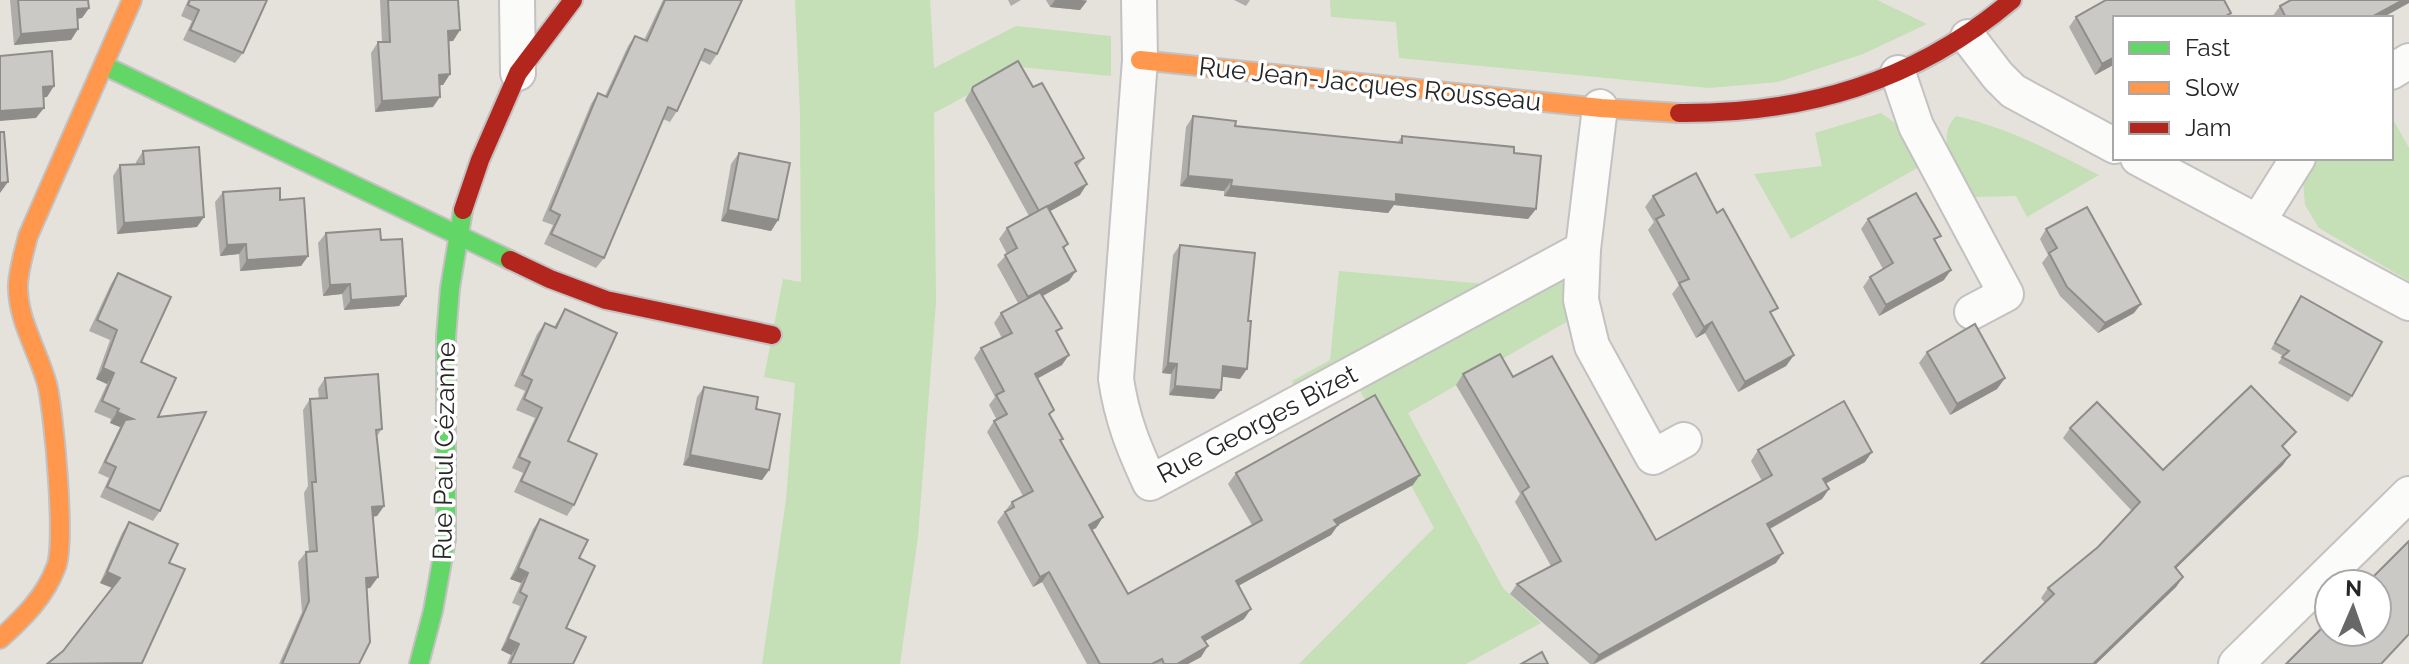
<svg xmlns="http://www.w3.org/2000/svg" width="2409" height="664" font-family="Raleway,sans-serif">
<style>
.green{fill:#c5dfb6}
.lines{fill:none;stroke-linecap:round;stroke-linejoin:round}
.street-casing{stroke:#c3c1c1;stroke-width:38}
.fast-casing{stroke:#c3c1c1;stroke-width:22}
.slow-casing{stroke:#c3c1c1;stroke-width:22}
.jam-casing{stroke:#c3c1c1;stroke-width:22}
.street{stroke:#fbfbfa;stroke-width:34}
.fast{stroke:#63d668;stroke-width:18}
.slow{stroke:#ff974d;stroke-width:18}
.jam{stroke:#b3261e;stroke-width:18}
.wall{fill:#afada9}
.shaded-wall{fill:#8e8d8a}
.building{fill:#cbc9c5;stroke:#8e8d8a;stroke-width:2}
.labels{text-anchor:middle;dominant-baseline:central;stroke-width:7;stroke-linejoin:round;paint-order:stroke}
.street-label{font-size:26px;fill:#262626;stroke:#fff}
</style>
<rect width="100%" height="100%" fill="#e5e2dc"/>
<g class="green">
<polygon points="795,0 930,0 934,68 1016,26 1111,36 1111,76 1020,67 934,113 936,302 918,537 900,664 762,664 786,500 795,383 764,377 783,279 801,282 800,112"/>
<polygon points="1330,0 1877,0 1927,24 1863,54 1778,82 1709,88 1399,58 1396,22 1331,17"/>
<polygon points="1881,113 1895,123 1919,167 1791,239 1754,174 1822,166 1815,133"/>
<path d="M1956 116C2008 128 2052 151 2099 175L2027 217 2016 196 1973 197C1960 173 1932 141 1956 116Z"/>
<polygon points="2391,116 2409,148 2409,281 2319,228 2305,205 2303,181 2313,158 2391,158"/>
<polygon points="1339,271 1496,285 1294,387 1292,381 1330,360"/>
<polygon points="1562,277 1568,321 1408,413 1503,588 1541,623 1466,664 1299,664 1434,528 1356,383"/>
</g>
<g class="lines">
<defs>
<g id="street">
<polyline points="517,0 518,73"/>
<path d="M1139 0 1140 60 1116 379C1122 419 1133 446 1150 483L1583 249"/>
<polyline points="1968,37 1998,76 2013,91 2115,146"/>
<polyline points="2391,72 2409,61"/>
<polyline points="1898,73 1916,126 2006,294 1972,312"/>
<polyline points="1600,107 1583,249 1581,300 1592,346 1653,457 1684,440"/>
<polyline points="2138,158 2409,303"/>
<polyline points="2259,220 2298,158"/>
<polyline points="2236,664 2409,494"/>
</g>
<g id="fast">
<polyline points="105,66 510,260"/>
<polyline points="419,664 433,611 446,539 446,337 450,288 463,210"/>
</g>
<g id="slow">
<polyline points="1140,60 1601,108 1679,113"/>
<path d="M0 639C23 618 45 597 56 567 66 544 54 412 47 384 38 350 17 320 18 284 19 268 24 252 28 236L132 0"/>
</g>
<g id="jam">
<path d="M1679 113C1805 114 1915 82 2012 0"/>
<polyline points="463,210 480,160 518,73 573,0"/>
<polyline points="510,260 550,279 606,300 772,335"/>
</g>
</defs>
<use href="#street" class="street-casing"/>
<use href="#fast" class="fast-casing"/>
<use href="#slow" class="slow-casing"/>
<use href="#jam" class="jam-casing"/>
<use href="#street" class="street"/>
<use href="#fast" class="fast"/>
<use href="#slow" class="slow"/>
<use href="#jam" class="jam"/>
</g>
<g class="wall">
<polygon points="10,0 88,0 89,8 82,18 78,19 78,29 71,40 14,45"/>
<polygon points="188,0 267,0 243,53 235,63 183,40 192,21 181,16"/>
<polygon points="380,0 458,0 460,30 453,41 448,41 450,74 443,85 439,85 433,107 375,112 371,53 378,42 382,42"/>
<polygon points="663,0 742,0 717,54 710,65 700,60 677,111 670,122 663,119 604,258 596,268 544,244 553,225 542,221 591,104 598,93 605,96 628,46 635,36 644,40"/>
<polygon points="1008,0 1021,0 1011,6"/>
<polygon points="1046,0 1087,0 1080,10 1050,7"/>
<polygon points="1234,0 1250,0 1246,6"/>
<polygon points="2280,6 2382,18 2273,18 2272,17"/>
<polygon points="2231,13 2227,18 2115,18 2115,64 2095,75 2069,27 2076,17"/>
<polygon points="973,87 1033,87 1084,158 1077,167 1080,195 1050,211 1068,244 1064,249 1069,281 1043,296 1057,334 1062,365 1037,379 1050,416 1061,441 1103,517 1096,528 1092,530 1128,594 1252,525 1228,484 1236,473 1413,485 1338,525 1331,535 1239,585 1244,619 1205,641 1201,657 1188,664 1087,664 1042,582 1033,587 997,522 1012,502 1023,496 987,432 994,421 997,420 989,405 995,397 974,358 981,348 1002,338 994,323 1001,313 1018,303 997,265 1007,254 999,239 1007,228 1029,216 965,100"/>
<polygon points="1193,116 1235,126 1398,142 1402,136 1514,153 1536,209 1528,219 1394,205 1388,213 1224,196 1224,191 1180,186 1186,127"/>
<polygon points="143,151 197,227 117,234 113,176 120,165 136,164 136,162"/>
<polygon points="739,153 778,220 771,231 721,221 731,164"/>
<polygon points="223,192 280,200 308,256 301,266 240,271 239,254 220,256 215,202"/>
<polygon points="1653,196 1772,317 1794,355 1786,366 1738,392 1705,333 1696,338 1672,294 1679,285 1648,230 1654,222 1645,207"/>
<polygon points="1868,219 1936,242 1944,280 1879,316 1863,287 1870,277 1883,269 1861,229"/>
<polygon points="2046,229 2134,313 2098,333 2060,296 2042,263 2048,255 2040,239"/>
<polygon points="326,233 406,296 399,306 344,310 342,294 323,296 318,243"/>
<polygon points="1180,245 1240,379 1222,376 1221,390 1214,399 1169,395 1171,374 1162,373 1173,255"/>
<polygon points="118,273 141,362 158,417 160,511 153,521 100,497 109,478 98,473 120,427 110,423 111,419 94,412 107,384 96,379 110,340 89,331 111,284"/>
<polygon points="2301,296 2352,396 2348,402 2278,363 2283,356 2271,349"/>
<polygon points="565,309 568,441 574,505 567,516 514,492 523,473 512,468 535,418 516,410 525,391 514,386 537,334 545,323 554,327"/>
<polygon points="1927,352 2005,378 1997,389 1950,415 1919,363"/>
<polygon points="1463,374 1513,377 1656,540 1762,481 1751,461 1758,450 1865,462 1826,483 1829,489 1822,499 1770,529 1776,563 1595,664 1590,664 1510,594 1517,584 1551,566 1515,502 1520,494 1456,385"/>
<polygon points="325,378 382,429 377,436 384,506 377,516 373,517 378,577 370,588 367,588 359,664 279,664 302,612 298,562 306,552 309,552 304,493 308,486 303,410 310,399 319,399 318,389"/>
<polygon points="704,387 756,409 769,470 762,480 683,465 697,397"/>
<polygon points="2070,428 2163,470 2296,432 2283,447 2283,465 2176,568 2183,577 2176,587 2096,664 1981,664 2045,603 2041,598 2048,588 2098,547 2132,511 2063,438"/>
<polygon points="540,519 579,558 566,628 573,664 507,664 511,655 501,650 520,606 512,603 521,583 510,579 533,529"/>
<polygon points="129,522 169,563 185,569 63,651 112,588 100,583 122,533"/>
</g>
<g class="shaded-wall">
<polygon points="1055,0 1081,0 1087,1 1080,10 1050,7"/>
<polygon points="2403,0 2409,0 2409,3 2382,18 2370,18"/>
<polygon points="89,8 82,18 69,19 77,9"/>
<polygon points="78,29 71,40 14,45 21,34"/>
<polygon points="460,30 453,41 440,42 448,31"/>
<polygon points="2115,57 2115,64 2095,75 2102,64"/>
<polygon points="450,74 443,85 431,86 439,75"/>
<polygon points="54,86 47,97 35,98 43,87"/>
<polygon points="440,97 433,107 375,112 382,101"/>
<polygon points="44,108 36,118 0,121 0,111"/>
<polygon points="1188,176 1232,180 1224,191 1180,186"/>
<polygon points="8,182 0,193 0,183"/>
<polygon points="1087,184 1080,195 1032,221 1039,211"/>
<polygon points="1231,186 1396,194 1536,209 1528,219 1394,205 1388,213 1224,196"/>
<polygon points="728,210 778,220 771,231 721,221"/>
<polygon points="204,217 197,227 117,234 124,223"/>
<polygon points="246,244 239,254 220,256 227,245"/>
<polygon points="308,256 301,266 240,271 247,260"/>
<polygon points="1951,270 1944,280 1879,316 1886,305"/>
<polygon points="1076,271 1069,281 1021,308 1028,297"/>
<polygon points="350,284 342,294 323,296 330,285"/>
<polygon points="406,296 399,306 344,310 351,300"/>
<polygon points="2141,304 2134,313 2098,333 2105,323"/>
<polygon points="1712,322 1705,333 1696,338 1704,327"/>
<polygon points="1069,355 1062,365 1027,384 1035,374"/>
<polygon points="1794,355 1786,366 1738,392 1745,382"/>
<polygon points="1168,363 1177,364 1171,374 1162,373"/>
<polygon points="1223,366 1247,369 1240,379 1217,376"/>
<polygon points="103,368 114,373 107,384 96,379"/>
<polygon points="2005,378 1997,389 1950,415 1957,404"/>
<polygon points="1175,386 1221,390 1214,399 1169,395"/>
<polygon points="117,412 133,419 125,420 120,427 110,423"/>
<polygon points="1872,452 1865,462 1816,489 1823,479"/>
<polygon points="690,455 769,470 762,480 683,465"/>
<polygon points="2290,455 2283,465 2167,577 2175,567"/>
<polygon points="1420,475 1413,485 1338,525 1331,535 1229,591 1236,581 1334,520"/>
<polygon points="1829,489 1822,499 1760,534 1767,524"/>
<polygon points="384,506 377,516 365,517 372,507"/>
<polygon points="1103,517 1096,528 1082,535 1089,525"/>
<polygon points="1783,553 1776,563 1593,664 1599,655"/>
<polygon points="518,568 528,573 521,583 510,579"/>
<polygon points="107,572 120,578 113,588 100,583"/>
<polygon points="1049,572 1042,582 1033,587 1040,577"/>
<polygon points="378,577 370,588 359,589 366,578"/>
<polygon points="2183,577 2176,587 2096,664 2093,664"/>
<polygon points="1251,609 1244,619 1195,647 1202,637"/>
<polygon points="508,639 519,644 511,655 501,650"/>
<polygon points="1208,646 1201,657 1188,664 1177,664"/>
</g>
<g class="building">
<polygon points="18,0 88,0 89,8 77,9 78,29 21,34"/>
<polygon points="190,0 267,0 243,53 190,30 199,10 188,5"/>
<polygon points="388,0 458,0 460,30 448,31 450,74 439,75 440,97 382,101 378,42 390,42"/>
<polygon points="665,0 742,0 717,54 705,49 677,111 668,107 604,258 551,234 560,215 550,210 598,93 607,97 635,36 647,41"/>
<polygon points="2106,0 2224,0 2231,13 2222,18 2115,18 2115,57 2102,64 2076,17"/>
<polygon points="2291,0 2403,0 2370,18 2286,18 2280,6"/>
<polygon points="52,51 54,86 43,87 44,108 0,111 0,56"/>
<polygon points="1018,61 1033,87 1042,83 1084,158 1075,163 1087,184 1039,211 972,90 973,87"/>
<polygon points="1193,116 1236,121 1235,126 1402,143 1402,136 1514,147 1514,153 1541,156 1536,209 1396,194 1396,202 1231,186 1232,180 1188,176"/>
<polygon points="0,132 4,132 8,182 0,183"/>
<polygon points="199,147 204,217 124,223 120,165 144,164 143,151"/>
<polygon points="739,153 790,163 778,220 728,210"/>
<polygon points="1696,173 1717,213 1723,209 1778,308 1770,312 1794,355 1745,382 1712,322 1704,327 1679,283 1689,279 1656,219 1664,215 1653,196"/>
<polygon points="280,188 280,200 304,198 308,256 247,260 246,244 227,245 223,192"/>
<polygon points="1916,193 1941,236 1934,239 1951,270 1886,305 1870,277 1893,263 1868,219"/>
<polygon points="1047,206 1068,244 1063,247 1076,271 1028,297 1005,255 1017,248 1007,228"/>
<polygon points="2087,207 2141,304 2105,323 2067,287 2049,253 2057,248 2046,229"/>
<polygon points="380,229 381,240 402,239 406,296 351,300 350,284 330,285 326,233"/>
<polygon points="1180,245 1255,253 1248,321 1251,321 1247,369 1223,366 1221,390 1175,386 1177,364 1168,363"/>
<polygon points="118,273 171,297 141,362 176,378 158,417 206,412 160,511 107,487 116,467 105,462 125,420 133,419 117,412 119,409 102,401 114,373 103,368 117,330 97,320"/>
<polygon points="1040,292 1062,328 1056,331 1069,355 1035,374 1054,410 1049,414 1063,439 1060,440 1103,517 1089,525 1128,594 1262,520 1236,473 1375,395 1420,475 1334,520 1338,525 1236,581 1251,609 1202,637 1208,646 1177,664 1164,664 1162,659 1152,664 1100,664 1049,572 1040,577 1005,512 1014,507 1012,502 1033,491 994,421 1007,414 996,395 1004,391 981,348 1012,333 1001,313"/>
<polygon points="2301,296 2382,342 2352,396 2282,357 2289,351 2275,343"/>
<polygon points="565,309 617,333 568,441 597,454 574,505 521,481 530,462 519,457 542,408 524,399 532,380 522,375 545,323 556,328"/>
<polygon points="1975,324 2005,378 1957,404 1927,352"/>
<polygon points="1500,354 1513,377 1552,356 1656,540 1772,475 1758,450 1844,401 1872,452 1823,479 1829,489 1767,524 1783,553 1599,655 1517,584 1561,561 1522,492 1529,487 1463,374"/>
<polygon points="378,374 382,429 376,430 384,506 372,507 378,577 366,578 370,642 359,664 282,664 309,601 306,552 317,551 312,482 316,482 310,399 327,398 325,378"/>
<polygon points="2251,386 2296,432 2282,446 2290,455 2175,567 2183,577 2093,664 1981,664 2054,594 2048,588 2098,547 2140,502 2070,428 2097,402 2163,470"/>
<polygon points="704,387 758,397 756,409 780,414 769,470 690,455"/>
<polygon points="540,519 588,540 579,558 595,566 566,628 586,637 573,664 510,664 519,644 508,639 527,596 520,592 528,573 518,568"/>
<polygon points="129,522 178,544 169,563 185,569 142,663 47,664 63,651 120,578 107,572"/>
<polygon points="2409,541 2409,634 2381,664 2286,664 2329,621 2329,632 2377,632 2377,584 2366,584"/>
<polygon points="1542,652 1548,664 1521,664"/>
</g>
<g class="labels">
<g class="street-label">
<text transform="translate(1370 84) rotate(6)">Rue Jean-Jacques Rousseau</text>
<text transform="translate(1257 424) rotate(-28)">Rue Georges Bizet</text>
<text transform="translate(444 451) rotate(-89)">Rue Paul Cézanne</text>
</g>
</g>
<rect x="2113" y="16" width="280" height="144" fill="#ffffff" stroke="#a8a8a8" stroke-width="2"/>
<rect x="2129" y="42" width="40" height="12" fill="#63d668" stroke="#a8a8a8" stroke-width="2"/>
<text x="2185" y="56" font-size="24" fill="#262626">Fast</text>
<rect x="2129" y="82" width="40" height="12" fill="#ff974d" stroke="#a8a8a8" stroke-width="2"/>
<text x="2185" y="96" font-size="24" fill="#262626">Slow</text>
<rect x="2129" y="122" width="40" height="12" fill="#b3261e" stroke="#a8a8a8" stroke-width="2"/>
<text x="2185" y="136" font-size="24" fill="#262626">Jam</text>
<g transform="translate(2353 608) rotate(2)"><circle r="38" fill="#ffffff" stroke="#a8a8a8" stroke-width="2"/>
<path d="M0-6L14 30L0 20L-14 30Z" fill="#696866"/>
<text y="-12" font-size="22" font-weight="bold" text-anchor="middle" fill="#262626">N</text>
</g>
</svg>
